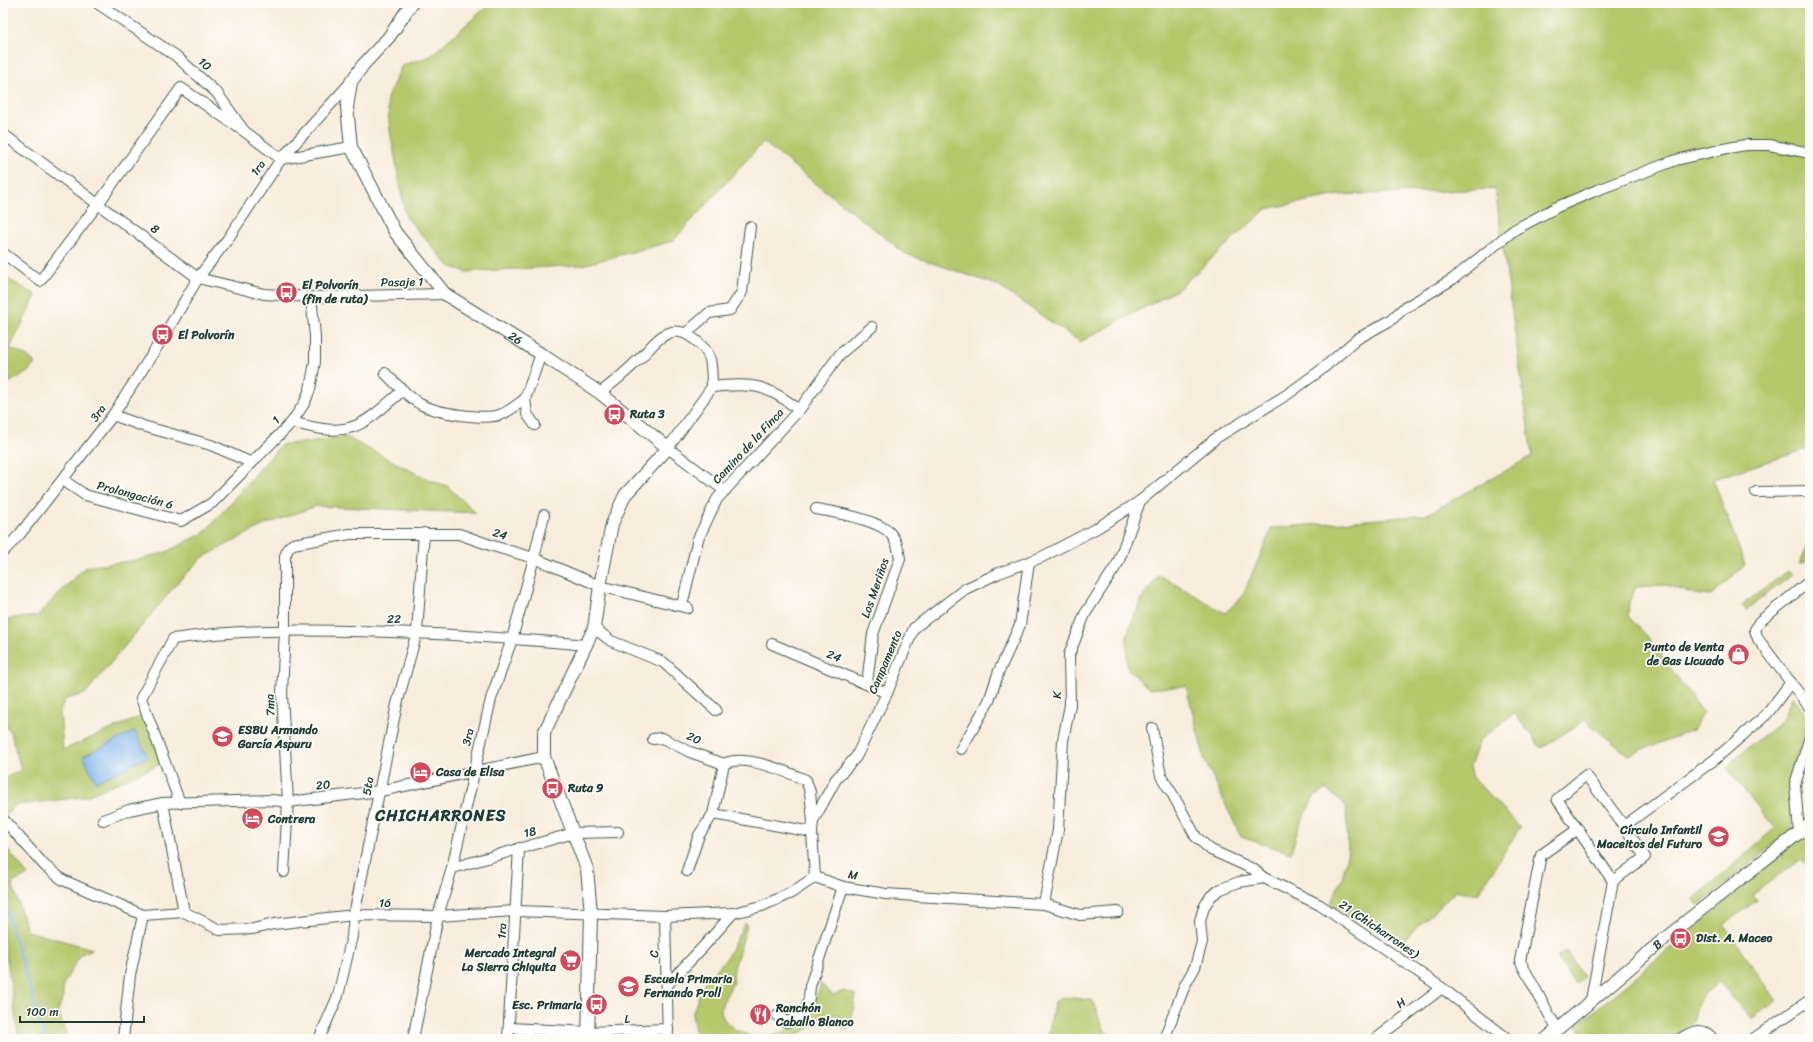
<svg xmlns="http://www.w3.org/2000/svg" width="1813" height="1042" font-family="Sriracha,sans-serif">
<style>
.green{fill:#b6c86c;stroke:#6a8250}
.forest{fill:#90ac60;stroke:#58744a}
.water{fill:#81b4ee;stroke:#507891}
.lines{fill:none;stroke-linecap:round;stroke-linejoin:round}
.stream{stroke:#81b4ee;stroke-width:2.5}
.minor-casing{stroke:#40574d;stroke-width:12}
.tertiary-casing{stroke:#40574d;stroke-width:14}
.minor{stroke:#fff;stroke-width:10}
.tertiary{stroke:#fff;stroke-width:12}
.labels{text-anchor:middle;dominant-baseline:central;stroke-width:3.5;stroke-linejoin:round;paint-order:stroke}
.street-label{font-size:12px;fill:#1f3d34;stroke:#fdfcf7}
.poi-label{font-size:12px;font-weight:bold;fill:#1f3d34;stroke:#fdfcf7;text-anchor:start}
.district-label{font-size:16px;font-weight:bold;letter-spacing:1px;fill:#1f3d34;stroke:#fdfcf7}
</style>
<rect width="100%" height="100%" fill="#fdfcf7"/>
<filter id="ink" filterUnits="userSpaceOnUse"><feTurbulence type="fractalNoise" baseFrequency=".025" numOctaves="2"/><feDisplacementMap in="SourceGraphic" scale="8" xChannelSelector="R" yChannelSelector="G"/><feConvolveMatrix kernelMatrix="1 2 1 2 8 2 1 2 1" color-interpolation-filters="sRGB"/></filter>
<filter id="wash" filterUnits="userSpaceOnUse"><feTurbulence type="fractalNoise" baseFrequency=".012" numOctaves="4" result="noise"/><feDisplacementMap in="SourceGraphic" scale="16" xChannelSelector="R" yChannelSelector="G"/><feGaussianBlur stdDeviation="0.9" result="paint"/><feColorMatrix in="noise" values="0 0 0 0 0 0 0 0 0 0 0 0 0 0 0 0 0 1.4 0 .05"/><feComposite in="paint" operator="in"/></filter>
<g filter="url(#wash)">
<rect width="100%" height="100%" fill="#f8eddc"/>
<g class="green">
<polygon points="491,3 1810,3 1810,448 1713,479 1745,565 1711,596 1699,595 1665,585 1636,587 1629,602 1628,616 1646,635 1703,712 1693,730 1628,755 1585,720 1541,748 1514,713 1480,740 1470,766 1471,776 1520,827 1478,894 1456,891 1400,943 1330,904 1342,879 1348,850 1346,806 1326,789 1314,797 1299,826 1291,853 1241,837 1205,761 1186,686 1149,689 1127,668 1127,634 1143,596 1159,575 1225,613 1242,597 1272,528 1426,515 1532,456 1495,189 1339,195 1266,209 1177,290 1080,342 997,285 906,254 763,142 673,241 583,265 466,272 449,266 406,217 390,131 387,98 402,65 429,57"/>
<polygon points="3,276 36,295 10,348 27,356 35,363 28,372 3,386"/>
<polygon points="346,437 425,478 447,486 476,513 316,506 264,525 202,558 179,581 85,694 65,699 60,711 63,750 142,716 163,763 84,797 16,805 3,817 3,779 21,770 10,730 3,726 4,619 37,616 85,567 138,560 166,552 204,533 281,445"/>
<polygon points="1810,541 1810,560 1800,564 1809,542"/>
<polygon points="1788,571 1792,575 1746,610 1742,605"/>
<polygon points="1793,696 1808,719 1804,738 1789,774 1792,830 1698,906 1693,900 1775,828 1727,769 1737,756 1781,722"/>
<polygon points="1810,830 1810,841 1807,843 1810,846 1810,868 1801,859 1753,894 1757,900 1724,925 1777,1001 1751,1019 1719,982 1698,1001 1693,1023 1669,1039 1586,1039 1577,1025 1715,911"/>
<polygon points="3,844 28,875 12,883 27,931 93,949 81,954 63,985 63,997 58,1011 66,1034 72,1039 19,1039 3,934"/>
<polygon points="745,923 747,926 734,968 733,982 722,1004 721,1013 725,1021 734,1029 757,1039 702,1039 695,1030 692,1015 703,984 726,959"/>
<polygon points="1566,951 1584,977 1575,984 1557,957"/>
<path d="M821 984 833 995 844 991 856 995 850 1026 847 1030 842 1027 841 1019 837 1015H832L790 1039H763C805 1027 806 1025 821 984Z"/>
<polygon points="1062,997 1092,1000 1105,1032 1122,1039 1044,1039 1048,1036 1054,1003"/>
</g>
<polygon class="forest" points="1810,761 1810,813 1807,815 1806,773"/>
<polygon class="water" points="135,731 148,757 96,782 83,756"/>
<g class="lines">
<polyline class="stream" points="3,899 45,1039"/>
</g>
</g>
<g filter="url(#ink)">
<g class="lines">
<defs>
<g id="minor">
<polyline points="97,3 176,56 217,93 244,131 281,159 351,147"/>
<polyline points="3,134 198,278 264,294 311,297 445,294"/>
<polyline points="3,253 40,281 98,204 181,88 244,131"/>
<polyline points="686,333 709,313 730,310 742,292 750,227"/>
<path d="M385 373C396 384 407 396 420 404 436 413 485 421 502 414 510 411 518 404 525 399"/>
<path d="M712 387C752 382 768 385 799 410"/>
<path d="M600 393C613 383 625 373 637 361 647 353 656 337 669 333 678 329 686 333 694 339 714 354 711 364 712 387L668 448 725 491"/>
<polyline points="113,415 143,426 211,445 252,463"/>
<path d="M292 422C351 439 360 428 403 390"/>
<polyline points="535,425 527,414 525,399 541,354"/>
<polyline points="63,480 85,495 181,521 212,503 292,422 305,402 310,389 315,362 315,336 311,297"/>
<polyline points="1756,492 1810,491"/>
<path d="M816 509C835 512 877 520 890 533 896 540 899 549 900 559L873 634 867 683"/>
<polyline points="3,552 20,534 113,415 164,336 198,278 227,240 281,159 351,82"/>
<polyline points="1810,581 1759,622 1755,630 1758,639 1810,708"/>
<polyline points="682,605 698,539 717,499 799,410 840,354 872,327"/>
<polyline points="594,628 611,641 663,662 716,710"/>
<polyline points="772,644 887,693"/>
<polyline points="1152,728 1161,776 1173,795 1196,837 1211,850 1253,869 1264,878"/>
<polyline points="653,739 662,738 690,752 724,764"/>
<polyline points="961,749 989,701 999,671 1020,625 1029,562"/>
<path d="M724 764C743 753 787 772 806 780L810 792 813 821"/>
<polygon points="1586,775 1624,826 1645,857 1613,881 1557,799"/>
<polyline points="163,803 184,912"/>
<path d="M180 803 141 698 173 639C231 630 290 630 348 631 428 632 507 638 587 645"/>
<polyline points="713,814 812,832"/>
<polyline points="3,819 45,866 63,880 143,915 184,912"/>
<polyline points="103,820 129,810 163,803 272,800 288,802 380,791 544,757"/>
<polyline points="1624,826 1714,760 1767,714 1791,682"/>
<polyline points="1799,833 1795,784 1810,737"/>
<polyline points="452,868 574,833 618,832"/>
<polyline points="687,871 699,835 713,814 724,764"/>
<polyline points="284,872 288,802 282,694 285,630 285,556 289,547 293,544 350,534 459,534 493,546 534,558 600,586 688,608"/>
<polyline points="815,877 812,832 813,821 836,779 856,757 887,693 914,628 965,589 999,573 1042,557 1097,528 1140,501 1216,438 1288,394 1321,370 1357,339 1391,320 1403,309 1453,279 1514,230 1557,207 1597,190 1676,160 1728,148 1746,145 1769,145 1810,153"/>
<polyline points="815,877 843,887 886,894 1044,904 1080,915 1118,912"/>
<polyline points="1044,904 1058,830 1063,740 1070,705 1069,655 1085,614 1118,563 1140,501"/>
<polyline points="184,912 220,930 253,929 274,924 354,915 438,916 516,911 665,916 733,913 762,906 791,893 815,877"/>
<polyline points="665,916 668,1039"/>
<polyline points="1664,939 1684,923"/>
<polyline points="668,984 704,946 733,913"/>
<polyline points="1591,1000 1613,881"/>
<path d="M777 1016 786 1022C807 1015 809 1007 810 986L843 887"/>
<polyline points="510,1028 588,1032 668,1029"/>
<polyline points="1557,1029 1520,961 1541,855 1578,829"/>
<polyline points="123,1039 130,975 143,915"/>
<polyline points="319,1039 338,996 352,936 354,915 397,704 417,632 424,533"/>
<polyline points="413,1039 438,916 452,868 491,699 512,639 534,558 544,515"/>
<polyline points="508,1039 519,848"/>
<polyline points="1164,1039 1185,985 1195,967 1202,942 1200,921 1204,907 1211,896 1221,889 1239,882 1264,878 1320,905 1442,988 1508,1039"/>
<polyline points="1376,1039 1442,988"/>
<path d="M1680 1039C1692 1031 1703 1026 1713 1039"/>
<polyline points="1753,1039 1810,1000"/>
</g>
<g id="tertiary">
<path id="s1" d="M412 3 389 37 363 65 351 82 347 107 351 147 395 232 445 294 541 354 600 393 668 448 625 495 612 524 600 586 594 628 544 733V757L587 869 591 913 588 1039"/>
<polyline points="1684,923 1810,824"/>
<path id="s2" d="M1546 1039 1664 939"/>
</g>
</defs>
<use href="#minor" class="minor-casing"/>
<use href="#tertiary" class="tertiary-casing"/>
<use href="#minor" class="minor"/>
<use href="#tertiary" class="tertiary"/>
</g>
</g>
<defs>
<symbol id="bus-disc" viewBox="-11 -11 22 22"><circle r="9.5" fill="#d1495b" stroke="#fdfcf7"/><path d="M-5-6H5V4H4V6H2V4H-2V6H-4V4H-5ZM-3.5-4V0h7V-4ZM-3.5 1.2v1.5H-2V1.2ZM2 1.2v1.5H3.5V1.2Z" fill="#fff"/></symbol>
<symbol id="shop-disc" viewBox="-11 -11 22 22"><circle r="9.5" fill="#d1495b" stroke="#fdfcf7"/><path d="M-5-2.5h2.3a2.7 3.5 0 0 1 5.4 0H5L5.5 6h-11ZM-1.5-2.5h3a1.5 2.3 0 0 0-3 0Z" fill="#fff"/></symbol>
<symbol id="school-disc" viewBox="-11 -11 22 22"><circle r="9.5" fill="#d1495b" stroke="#fdfcf7"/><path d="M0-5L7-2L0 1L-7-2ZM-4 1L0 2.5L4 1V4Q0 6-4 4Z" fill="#fff"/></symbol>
<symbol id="hotel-disc" viewBox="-11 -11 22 22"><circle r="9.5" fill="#d1495b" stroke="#fdfcf7"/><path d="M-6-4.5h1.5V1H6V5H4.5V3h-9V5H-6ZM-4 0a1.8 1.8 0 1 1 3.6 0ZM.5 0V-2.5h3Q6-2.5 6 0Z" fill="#fff"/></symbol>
<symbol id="supermarket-disc" viewBox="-11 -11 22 22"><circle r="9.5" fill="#d1495b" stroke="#fdfcf7"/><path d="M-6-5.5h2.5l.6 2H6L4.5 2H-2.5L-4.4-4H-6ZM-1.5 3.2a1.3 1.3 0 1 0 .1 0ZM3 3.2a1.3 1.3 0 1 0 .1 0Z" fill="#fff"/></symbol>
<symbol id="restaurant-disc" viewBox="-11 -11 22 22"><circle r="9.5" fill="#d1495b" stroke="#fdfcf7"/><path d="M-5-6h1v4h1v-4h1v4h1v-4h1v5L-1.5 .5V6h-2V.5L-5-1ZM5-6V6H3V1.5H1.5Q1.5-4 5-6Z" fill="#fff"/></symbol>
</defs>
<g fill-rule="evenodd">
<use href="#bus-disc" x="274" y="280" width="25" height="25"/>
<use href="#bus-disc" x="150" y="322" width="25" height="25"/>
<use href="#bus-disc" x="602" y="402" width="25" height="25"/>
<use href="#shop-disc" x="1726" y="642" width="25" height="25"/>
<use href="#school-disc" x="210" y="724" width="25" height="25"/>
<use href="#hotel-disc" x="408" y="760" width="25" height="25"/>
<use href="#bus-disc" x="540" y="776" width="25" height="25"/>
<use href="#hotel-disc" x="240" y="806" width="25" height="25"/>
<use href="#school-disc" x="1706" y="824" width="25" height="25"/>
<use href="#bus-disc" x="1668" y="926" width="25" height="25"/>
<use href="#supermarket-disc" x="558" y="948" width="25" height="25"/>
<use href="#school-disc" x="616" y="974" width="25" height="25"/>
<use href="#bus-disc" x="584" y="992" width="25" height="25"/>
<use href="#restaurant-disc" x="748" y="1002" width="25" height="25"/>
</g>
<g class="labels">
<g class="street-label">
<text transform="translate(205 64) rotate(41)">10</text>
<text transform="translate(258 168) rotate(-54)">1ra</text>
<text transform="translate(155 229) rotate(36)">8</text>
<text transform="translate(402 282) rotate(-1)">Pasaje 1</text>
<text stroke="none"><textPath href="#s1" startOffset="424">26</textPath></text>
<text transform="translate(98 413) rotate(-53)">3ra</text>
<text transform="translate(276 420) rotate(-46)">1</text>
<text transform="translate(748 446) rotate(-47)">Camino de la Finca</text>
<text transform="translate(135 495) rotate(15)">Prolongación 6</text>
<text transform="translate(500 534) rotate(17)">24</text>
<text transform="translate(875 588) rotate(-71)">Los Meriños</text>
<text transform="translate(394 619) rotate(1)">22</text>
<text transform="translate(834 656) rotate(22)">24</text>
<text transform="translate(885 662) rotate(-67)">Campamento</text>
<text transform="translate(1057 695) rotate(-90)">K</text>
<text transform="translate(270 705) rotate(-92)">7ma</text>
<text transform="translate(468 737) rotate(-76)">3ra</text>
<text transform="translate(694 738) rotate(24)">20</text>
<text transform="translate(323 785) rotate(-7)">20</text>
<text transform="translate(368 786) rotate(-79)">5ta</text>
<text transform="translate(530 832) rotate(-15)">18</text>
<text transform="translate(853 875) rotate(10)">M</text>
<text x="385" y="903">16</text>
<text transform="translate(1379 929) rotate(34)">21 (Chicharrones)</text>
<text transform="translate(502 931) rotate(-87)">1ra</text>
<text stroke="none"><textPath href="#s2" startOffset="146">B</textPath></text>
<text transform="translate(654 954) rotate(-92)">C</text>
<text transform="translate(1401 1003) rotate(-38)">H</text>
<text transform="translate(627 1019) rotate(-2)">L</text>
</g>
<g class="poi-label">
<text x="302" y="285">El Polvorín<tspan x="302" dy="14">(fin de ruta)</tspan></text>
<text x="178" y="335">El Polvorín</text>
<text x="630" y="414">Ruta 3</text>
<text x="1724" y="647" text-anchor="end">Punto de Venta<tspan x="1724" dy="14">de Gas Licuado</tspan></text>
<text x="238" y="730">ESBU Armando<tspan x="238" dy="14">García Aspuru</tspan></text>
<text x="436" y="772">Casa de Elisa</text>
<text x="568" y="788">Ruta 9</text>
<text x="268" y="819">Contrera</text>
<text x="1702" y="830" text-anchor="end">Círculo Infantil<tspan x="1702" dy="14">Maceitos del Futuro</tspan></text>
<text x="1696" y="938">Dist. A. Maceo</text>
<text x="556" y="953" text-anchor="end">Mercado Integral<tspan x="556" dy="14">La Sierra Chiquita</tspan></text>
<text x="644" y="979">Escuela Primaria<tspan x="644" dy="14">Fernando Proll</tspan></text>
<text x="582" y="1005" text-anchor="end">Esc. Primaria</text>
<text x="776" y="1008">Ranchón<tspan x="776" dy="14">Caballo Blanco</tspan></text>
</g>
<g class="district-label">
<text x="441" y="815">CHICHARRONES</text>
</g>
</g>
<rect width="1813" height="1042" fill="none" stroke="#fdfcf7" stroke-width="16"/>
<path d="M20 1016v6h124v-6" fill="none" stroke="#1f3d34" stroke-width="2"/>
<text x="26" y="1016" font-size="12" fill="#1f3d34" stroke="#fdfcf7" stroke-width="3" paint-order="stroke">100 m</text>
</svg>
